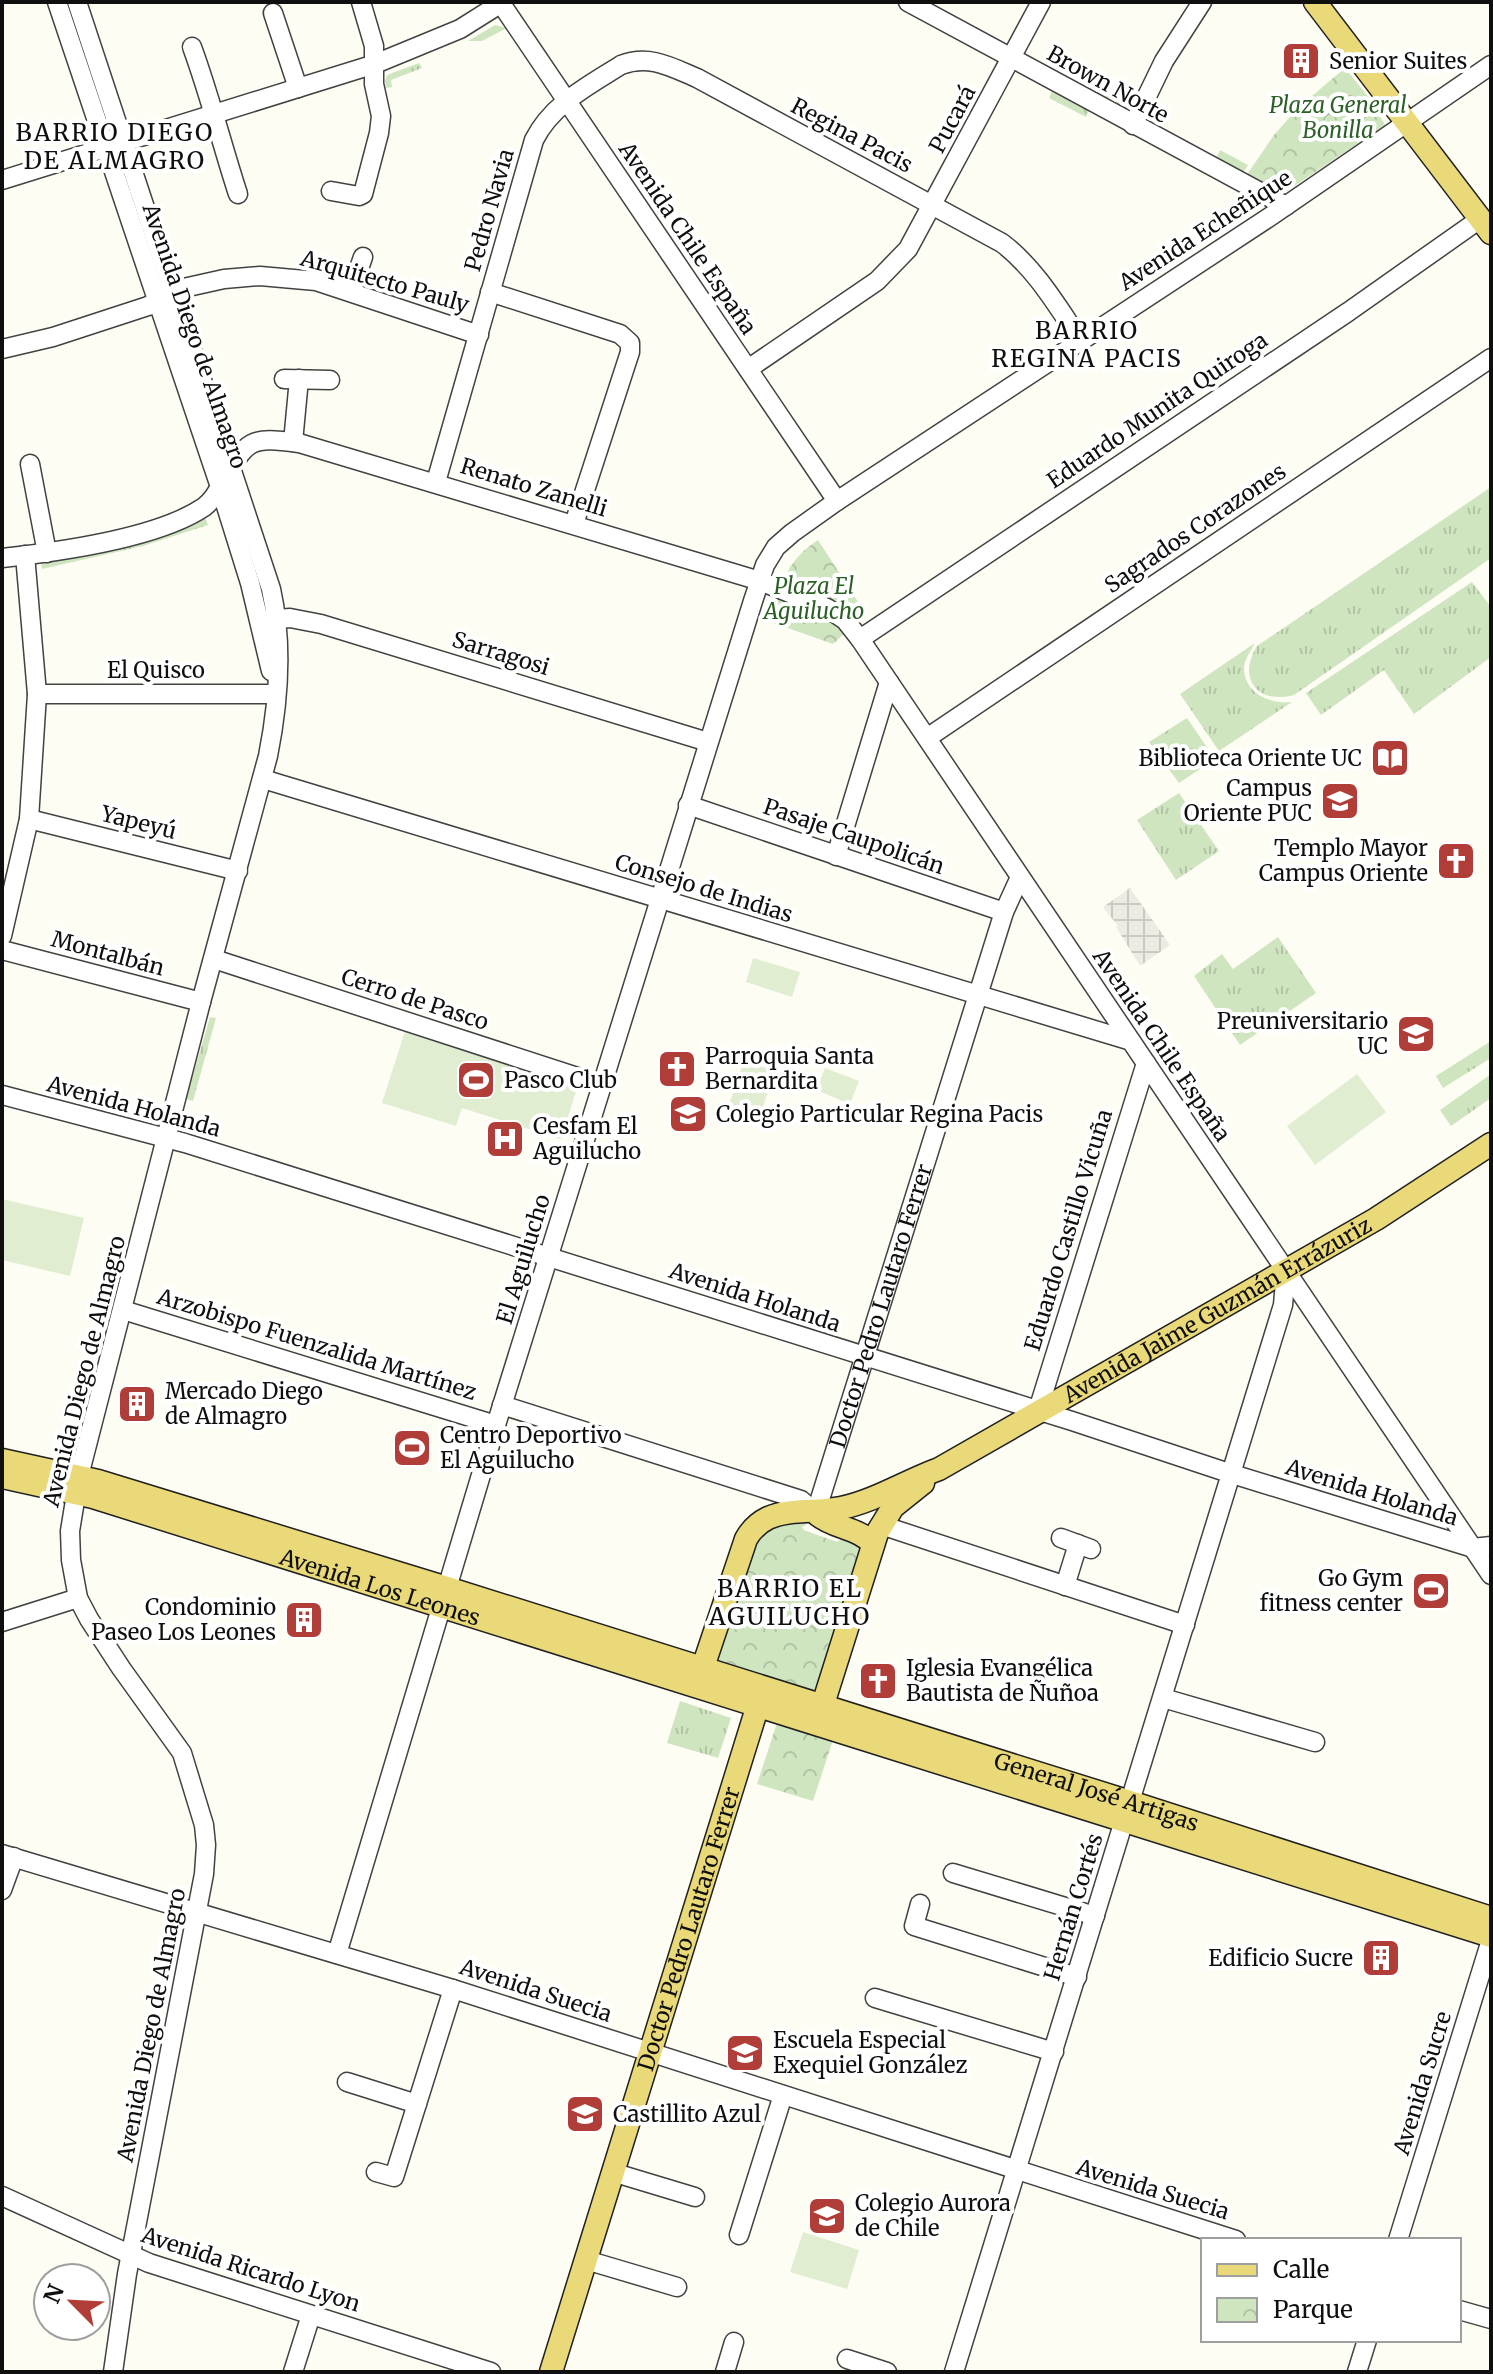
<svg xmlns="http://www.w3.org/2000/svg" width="1493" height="2374" font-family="Merriweather,serif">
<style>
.grass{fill:url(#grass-tufts)}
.park{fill:url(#park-crowns)}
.pitch{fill:#e0edd1}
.plaza{fill:url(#plaza-grid)}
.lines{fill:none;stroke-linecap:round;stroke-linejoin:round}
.minor-casing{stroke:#424242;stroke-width:21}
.major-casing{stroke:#202020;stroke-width:25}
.minor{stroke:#fff;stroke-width:18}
.major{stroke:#e9d978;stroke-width:22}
.labels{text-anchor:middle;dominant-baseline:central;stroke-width:8;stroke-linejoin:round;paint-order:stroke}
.poi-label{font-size:22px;fill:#0f0f0f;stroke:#fff;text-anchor:start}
.street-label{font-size:22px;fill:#0f0f0f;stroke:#fff}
.park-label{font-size:22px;font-style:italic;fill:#2d6027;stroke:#fff}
.neighbourhood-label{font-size:24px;letter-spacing:2px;fill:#0f0f0f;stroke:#fff}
</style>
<defs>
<pattern id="grass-tufts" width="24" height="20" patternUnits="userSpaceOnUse" patternTransform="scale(2)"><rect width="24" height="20" fill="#cfe5c0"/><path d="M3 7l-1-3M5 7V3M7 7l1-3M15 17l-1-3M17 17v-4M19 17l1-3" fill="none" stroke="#b1c3a4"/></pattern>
<pattern id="park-crowns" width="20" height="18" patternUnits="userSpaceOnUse" patternTransform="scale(2)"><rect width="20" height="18" fill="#cfe5c0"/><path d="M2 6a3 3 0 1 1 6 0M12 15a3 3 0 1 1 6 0" fill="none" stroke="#b1c3a4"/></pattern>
<pattern id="plaza-grid" width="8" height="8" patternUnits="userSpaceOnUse" patternTransform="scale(2)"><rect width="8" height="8" fill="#eeece2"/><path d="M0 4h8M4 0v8" fill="none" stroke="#cbc9c1"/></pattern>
</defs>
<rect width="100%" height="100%" fill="#fefdf3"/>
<g class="grass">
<polygon points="495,25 507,28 482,41 468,41"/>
<polygon points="419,63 422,68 391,80 392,87 386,88 385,81 387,75"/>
<polygon points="1101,87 1134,104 1131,111 1125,112 1096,98"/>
<polygon points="1053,89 1090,108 1086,117 1049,98"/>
<polygon points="1220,150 1248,165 1243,173 1216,159"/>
<path d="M1491 487V558L1294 695C1257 705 1237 678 1257 646Z"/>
<polygon points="205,517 208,525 143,546 42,569 41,562 158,534"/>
<polygon points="1472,582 1491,607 1491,657 1414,714 1384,670 1321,715 1306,693"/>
<path d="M1255 643C1251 650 1245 659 1244 667 1244 694 1270 704 1292 702L1219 751 1180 694Z"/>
<polygon points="1187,718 1215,759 1179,783 1149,742"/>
<polygon points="1179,793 1219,851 1176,880 1137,820"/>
<polygon points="1278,937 1316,993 1240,1045 1194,976 1222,954 1233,969"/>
<polygon points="210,1017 216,1018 193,1101 186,1099"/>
<polygon points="1491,1041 1491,1058 1443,1088 1436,1076"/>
<polygon points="1491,1074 1491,1098 1451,1126 1440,1110"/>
<polygon points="680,1701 731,1718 718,1758 667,1743"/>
</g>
<g class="park">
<polygon points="1345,68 1371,100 1385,125 1287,191 1279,193 1246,176 1274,135 1299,107"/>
<path d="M818 540 866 614 833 644 768 621C782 584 784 563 818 540Z"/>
<polygon points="813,1521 802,1527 804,1530 837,1542 846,1535 863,1543 820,1692 813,1695 720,1666 716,1660 752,1546 774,1522"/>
<polygon points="777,1723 833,1740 813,1801 757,1784"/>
</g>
<g class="pitch">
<polygon points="753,958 800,972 792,997 746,982"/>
<polygon points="405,1031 578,1085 561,1139 462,1108 456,1126 382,1103"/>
<polygon points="744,1060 775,1071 757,1124 726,1114"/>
<polygon points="825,1068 859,1081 850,1104 816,1090"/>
<polygon points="1357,1074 1386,1112 1315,1165 1287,1126"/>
<polygon points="2,1199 84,1218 70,1276 2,1260"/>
<polygon points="803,2232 859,2250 847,2289 790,2272"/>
</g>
<polygon class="plaza" points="1130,888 1170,945 1140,966 1116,927 1118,926 1103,907"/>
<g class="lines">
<defs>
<g id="minor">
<polyline points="57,2 220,487 250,583 271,671"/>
<path d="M77 2 271 589C283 643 279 701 268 756L201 1002 79 1476 70 1531 71 1560 78 1598 89 1619 121 1668 182 1753 204 1825 206 1845 204 1874 127 2274 113 2372"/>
<polyline points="500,2 837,501"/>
<polyline points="908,2 1286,206"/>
<polyline points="273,13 298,88"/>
<path d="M192 47C210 96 222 145 238 194"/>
<polyline points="1133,125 1164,61 1202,2"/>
<polyline points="2,180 375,64 460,29 503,2"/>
<polyline points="331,191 359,196 363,194 379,133 381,116 374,84 374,46 361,2"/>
<polyline points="351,292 363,257"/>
<polyline points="490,292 620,334 630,343 630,352 574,524"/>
<polyline points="2,349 53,337 148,306 188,287 224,279 260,276 316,281 479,335"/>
<polyline points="748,369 877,281 908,249 1041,2"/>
<polyline points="284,379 330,380"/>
<polyline points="293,442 299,379"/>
<polyline points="30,464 47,553"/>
<path d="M436 482 534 140C552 104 588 86 621 65 649 54 671 67 697 78L1002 243C1036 269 1057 306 1081 341"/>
<path d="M2 558C57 552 158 538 204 507 212 501 218 491 222 483 247 440 249 436 299 443L760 581 827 608 845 620 860 639 1491 1575"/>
<polyline points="278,619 290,618 321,624 708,742"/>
<polyline points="860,639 1348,312 1480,219"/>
<polyline points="37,694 275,694"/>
<polyline points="927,738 1491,358"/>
<polyline points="263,779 1131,1041"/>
<polyline points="688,805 1004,912"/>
<polyline points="29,819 238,871"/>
<polyline points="836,856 889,682"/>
<polyline points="2,936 29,819 37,694 25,555"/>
<polyline points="2,950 201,1002"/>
<polyline points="214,959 602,1085"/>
<polyline points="2,1095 185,1143 1072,1421 1229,1473 1473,1548 1491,1546"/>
<polyline points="123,1310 496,1425"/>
<polyline points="502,1405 801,1500 818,1515"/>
<polyline points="1038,1410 1146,1063"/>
<path id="s1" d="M816 1512 1004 912 1020 877"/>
<polyline points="881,1525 1185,1625"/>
<polyline points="1061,1538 1091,1549"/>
<polyline points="1065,1586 1078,1544"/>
<polyline points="2,1622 78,1598"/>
<polyline points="1163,1698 1315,1742"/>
<polyline points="2,1854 453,1989 1236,2240"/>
<polyline points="953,1873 1095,1916"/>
<polyline points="2,1890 14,1857"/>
<polyline points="920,1904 914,1926 1077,1977"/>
<polyline points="337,1954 496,1425 753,601 765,565 776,547 792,533 837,501 1271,216 1491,65"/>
<polyline points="875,1998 1054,2052"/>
<polyline points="347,2082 417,2104"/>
<polyline points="376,2172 394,2177 453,1989"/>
<polyline points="612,2172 695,2197"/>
<polyline points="2,2196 149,2263 491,2372"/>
<polyline points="739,2235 783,2095"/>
<polyline points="1398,2240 1491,1940"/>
<polyline points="586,2260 677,2287"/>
<polyline points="1459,2310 1491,2319"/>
<polyline points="847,2359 887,2372"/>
<polyline points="293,2372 311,2315"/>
<polyline points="725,2372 734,2342"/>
<polyline points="954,2372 1283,1305 1286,1271"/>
<polyline points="1357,2372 1367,2340"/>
</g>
<g id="major">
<polyline points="1315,2 1491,233"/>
<path id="s2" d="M2 1460 98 1481 447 1588 1130 1802 1491 1918"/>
<path id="s3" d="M2 1477 93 1497 1491 1936"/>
<path d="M818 1515C834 1528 859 1528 873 1544"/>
<path id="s4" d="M698 1682 746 1539C751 1530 758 1523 768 1518 791 1508 817 1513 841 1508 875 1501 906 1481 939 1469L1376 1219 1491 1144"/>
<polyline points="819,1717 877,1533 893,1507 923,1483"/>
<path id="s5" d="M551 2372 762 1692"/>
</g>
</defs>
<use href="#minor" class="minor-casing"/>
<use href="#major" class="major-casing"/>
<use href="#minor" class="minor"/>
<use href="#major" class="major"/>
</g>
<defs>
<symbol id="building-square" viewBox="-11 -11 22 22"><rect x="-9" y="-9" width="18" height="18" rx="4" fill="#b03d37" stroke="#fff"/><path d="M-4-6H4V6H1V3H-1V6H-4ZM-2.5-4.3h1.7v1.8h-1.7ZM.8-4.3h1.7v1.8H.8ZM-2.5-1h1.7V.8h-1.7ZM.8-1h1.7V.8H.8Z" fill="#fff"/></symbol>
<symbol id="library-square" viewBox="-11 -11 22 22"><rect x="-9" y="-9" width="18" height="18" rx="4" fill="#b03d37" stroke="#fff"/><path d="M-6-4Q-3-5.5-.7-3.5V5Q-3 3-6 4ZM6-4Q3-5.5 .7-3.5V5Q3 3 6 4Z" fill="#fff"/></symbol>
<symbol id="university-square" viewBox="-11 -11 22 22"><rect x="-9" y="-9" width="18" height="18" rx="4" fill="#b03d37" stroke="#fff"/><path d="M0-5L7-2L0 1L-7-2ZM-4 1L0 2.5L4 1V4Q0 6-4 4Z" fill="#fff"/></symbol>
<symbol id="church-square" viewBox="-11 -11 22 22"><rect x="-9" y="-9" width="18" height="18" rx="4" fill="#b03d37" stroke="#fff"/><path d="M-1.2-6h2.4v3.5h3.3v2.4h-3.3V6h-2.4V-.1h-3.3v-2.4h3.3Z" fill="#fff"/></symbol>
<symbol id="stadium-square" viewBox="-11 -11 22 22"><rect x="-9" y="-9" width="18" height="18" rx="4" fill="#b03d37" stroke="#fff"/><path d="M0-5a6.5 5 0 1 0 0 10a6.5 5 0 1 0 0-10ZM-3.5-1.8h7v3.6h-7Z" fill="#fff"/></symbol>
<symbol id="school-square" viewBox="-11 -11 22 22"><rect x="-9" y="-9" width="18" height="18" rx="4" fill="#b03d37" stroke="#fff"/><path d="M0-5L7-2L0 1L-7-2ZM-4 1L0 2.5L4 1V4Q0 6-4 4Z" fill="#fff"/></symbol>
<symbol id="hospital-square" viewBox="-11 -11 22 22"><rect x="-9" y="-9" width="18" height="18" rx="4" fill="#b03d37" stroke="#fff"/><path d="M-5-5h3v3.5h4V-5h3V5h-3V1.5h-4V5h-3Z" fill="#fff"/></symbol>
</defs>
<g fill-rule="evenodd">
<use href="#building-square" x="1279" y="39" width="44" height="44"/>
<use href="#library-square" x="1368" y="736" width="44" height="44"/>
<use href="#university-square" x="1318" y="779" width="44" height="44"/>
<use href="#church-square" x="1434" y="839" width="44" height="44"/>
<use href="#university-square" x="1394" y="1012" width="44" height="44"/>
<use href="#church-square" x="655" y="1047" width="44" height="44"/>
<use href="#stadium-square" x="454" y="1058" width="44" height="44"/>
<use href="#school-square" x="666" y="1092" width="44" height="44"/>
<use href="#hospital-square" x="483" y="1117" width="44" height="44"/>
<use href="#building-square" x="115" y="1382" width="44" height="44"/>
<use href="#stadium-square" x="390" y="1426" width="44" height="44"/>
<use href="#stadium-square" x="1409" y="1569" width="44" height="44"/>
<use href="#building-square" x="282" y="1598" width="44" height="44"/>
<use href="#church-square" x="856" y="1659" width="44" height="44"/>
<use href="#building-square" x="1359" y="1936" width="44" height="44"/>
<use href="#school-square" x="723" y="2031" width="44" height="44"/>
<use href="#school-square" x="563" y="2092" width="44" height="44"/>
<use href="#school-square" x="805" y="2194" width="44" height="44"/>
</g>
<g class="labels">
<g class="poi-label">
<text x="1329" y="61">Senior Suites</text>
<text x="1362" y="758" text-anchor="end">Biblioteca Oriente UC</text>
<text x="1312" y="788" text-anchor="end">Campus<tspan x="1312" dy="25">Oriente PUC</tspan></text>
<text x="1428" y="848" text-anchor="end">Templo Mayor<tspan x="1428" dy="25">Campus Oriente</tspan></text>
<text x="1388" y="1021" text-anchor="end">Preuniversitario<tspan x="1388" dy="25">UC</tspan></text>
<text x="705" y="1056">Parroquia Santa<tspan x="705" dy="25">Bernardita</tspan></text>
<text x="504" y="1080">Pasco Club</text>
<text x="716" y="1114">Colegio Particular Regina Pacis</text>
<text x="533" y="1126">Cesfam El<tspan x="533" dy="25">Aguilucho</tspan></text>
<text x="165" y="1391">Mercado Diego<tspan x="165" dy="25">de Almagro</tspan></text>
<text x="440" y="1435">Centro Deportivo<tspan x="440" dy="25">El Aguilucho</tspan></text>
<text x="1403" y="1578" text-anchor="end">Go Gym<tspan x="1403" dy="25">fitness center</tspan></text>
<text x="276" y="1607" text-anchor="end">Condominio<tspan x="276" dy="25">Paseo Los Leones</tspan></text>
<text x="906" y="1668">Iglesia Evangélica<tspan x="906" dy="25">Bautista de Ñuñoa</tspan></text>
<text x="1353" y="1958" text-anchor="end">Edificio Sucre</text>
<text x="773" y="2040">Escuela Especial<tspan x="773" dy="25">Exequiel González</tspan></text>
<text x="613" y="2114">Castillito Azul</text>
<text x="855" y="2203">Colegio Aurora<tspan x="855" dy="25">de Chile</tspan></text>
</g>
<g class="street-label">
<text transform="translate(1108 84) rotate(29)">Brown Norte</text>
<text transform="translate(952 119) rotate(-62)">Pucará</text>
<text transform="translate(852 135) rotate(28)">Regina Pacis</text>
<text transform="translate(489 210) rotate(-74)">Pedro Navia</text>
<text transform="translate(1205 230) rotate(-33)">Avenida Echeñique</text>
<text transform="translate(688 238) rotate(56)">Avenida Chile España</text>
<text transform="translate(385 281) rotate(16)">Arquitecto Pauly</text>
<text transform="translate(195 336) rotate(71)">Avenida Diego de Almagro</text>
<text transform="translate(1157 410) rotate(-34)">Eduardo Munita Quiroga</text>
<text transform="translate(534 487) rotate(17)">Renato Zanelli</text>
<text transform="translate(1195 528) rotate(-34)">Sagrados Corazones</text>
<text transform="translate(501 653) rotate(17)">Sarragosi</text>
<text x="156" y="670">El Quisco</text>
<text transform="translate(139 822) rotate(14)">Yapeyú</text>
<text transform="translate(854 836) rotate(19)">Pasaje Caupolicán</text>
<text transform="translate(704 888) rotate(17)">Consejo de Indias</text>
<text transform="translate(108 953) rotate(15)">Montalbán</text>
<text transform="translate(415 999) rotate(18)">Cerro de Pasco</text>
<text transform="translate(1162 1045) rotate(56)">Avenida Chile España</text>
<text transform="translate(134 1106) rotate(15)">Avenida Holanda</text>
<text transform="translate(1068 1230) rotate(-73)">Eduardo Castillo Vicuña</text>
<text transform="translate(523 1259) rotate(-73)">El Aguilucho</text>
<text transform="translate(755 1297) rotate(18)">Avenida Holanda</text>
<text stroke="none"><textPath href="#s1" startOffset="216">Doctor Pedro Lautaro Ferrer</textPath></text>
<text stroke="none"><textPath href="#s4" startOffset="682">Avenida Jaime Guzmán Errázuriz</textPath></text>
<text transform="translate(317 1344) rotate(17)">Arzobispo Fuenzalida Martínez</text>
<text transform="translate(84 1371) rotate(-76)">Avenida Diego de Almagro</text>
<text transform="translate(1372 1492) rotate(17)">Avenida Holanda</text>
<text stroke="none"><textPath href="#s3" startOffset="394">Avenida Los Leones</textPath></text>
<text stroke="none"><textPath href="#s2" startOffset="1144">General José Artigas</textPath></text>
<text transform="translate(1073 1907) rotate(-73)">Hernán Cortés</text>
<text stroke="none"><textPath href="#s5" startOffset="464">Doctor Pedro Lautaro Ferrer</textPath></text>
<text transform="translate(536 1990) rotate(18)">Avenida Suecia</text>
<text transform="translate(151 2025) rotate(-79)">Avenida Diego de Almagro</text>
<text transform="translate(1422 2083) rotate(-73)">Avenida Sucre</text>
<text transform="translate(1153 2189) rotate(17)">Avenida Suecia</text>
<text transform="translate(251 2269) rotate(18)">Avenida Ricardo Lyon</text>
</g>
<g class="park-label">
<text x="1338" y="105">Plaza General<tspan x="1338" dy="25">Bonilla</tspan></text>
<text x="814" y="586">Plaza El<tspan x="814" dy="25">Aguilucho</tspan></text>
</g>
<g class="neighbourhood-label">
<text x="115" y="132">BARRIO DIEGO<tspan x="115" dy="28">DE ALMAGRO</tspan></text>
<text x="1087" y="330">BARRIO<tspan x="1087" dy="28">REGINA PACIS</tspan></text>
<text x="790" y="1588">BARRIO EL<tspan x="790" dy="28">AGUILUCHO</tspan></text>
</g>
</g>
<rect width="1493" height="2374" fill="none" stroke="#0f0f0f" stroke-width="8"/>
<rect x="1201" y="2238" width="260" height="104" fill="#ffffff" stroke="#9f9f9f" stroke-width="2"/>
<rect x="1217" y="2264" width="40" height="12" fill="#e9d978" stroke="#9f9f9f" stroke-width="2"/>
<text x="1273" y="2278" font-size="24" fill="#0f0f0f">Calle</text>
<rect x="1217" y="2298" width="40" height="24" fill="url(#park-crowns)" stroke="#9f9f9f" stroke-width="2"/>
<text x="1273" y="2318" font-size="24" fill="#0f0f0f">Parque</text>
<g transform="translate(72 2302) rotate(294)"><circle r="38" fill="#ffffff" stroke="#9f9f9f" stroke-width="2"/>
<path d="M0-6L14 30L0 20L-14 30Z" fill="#b03d37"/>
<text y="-12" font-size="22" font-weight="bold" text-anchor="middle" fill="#0f0f0f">N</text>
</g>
</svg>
